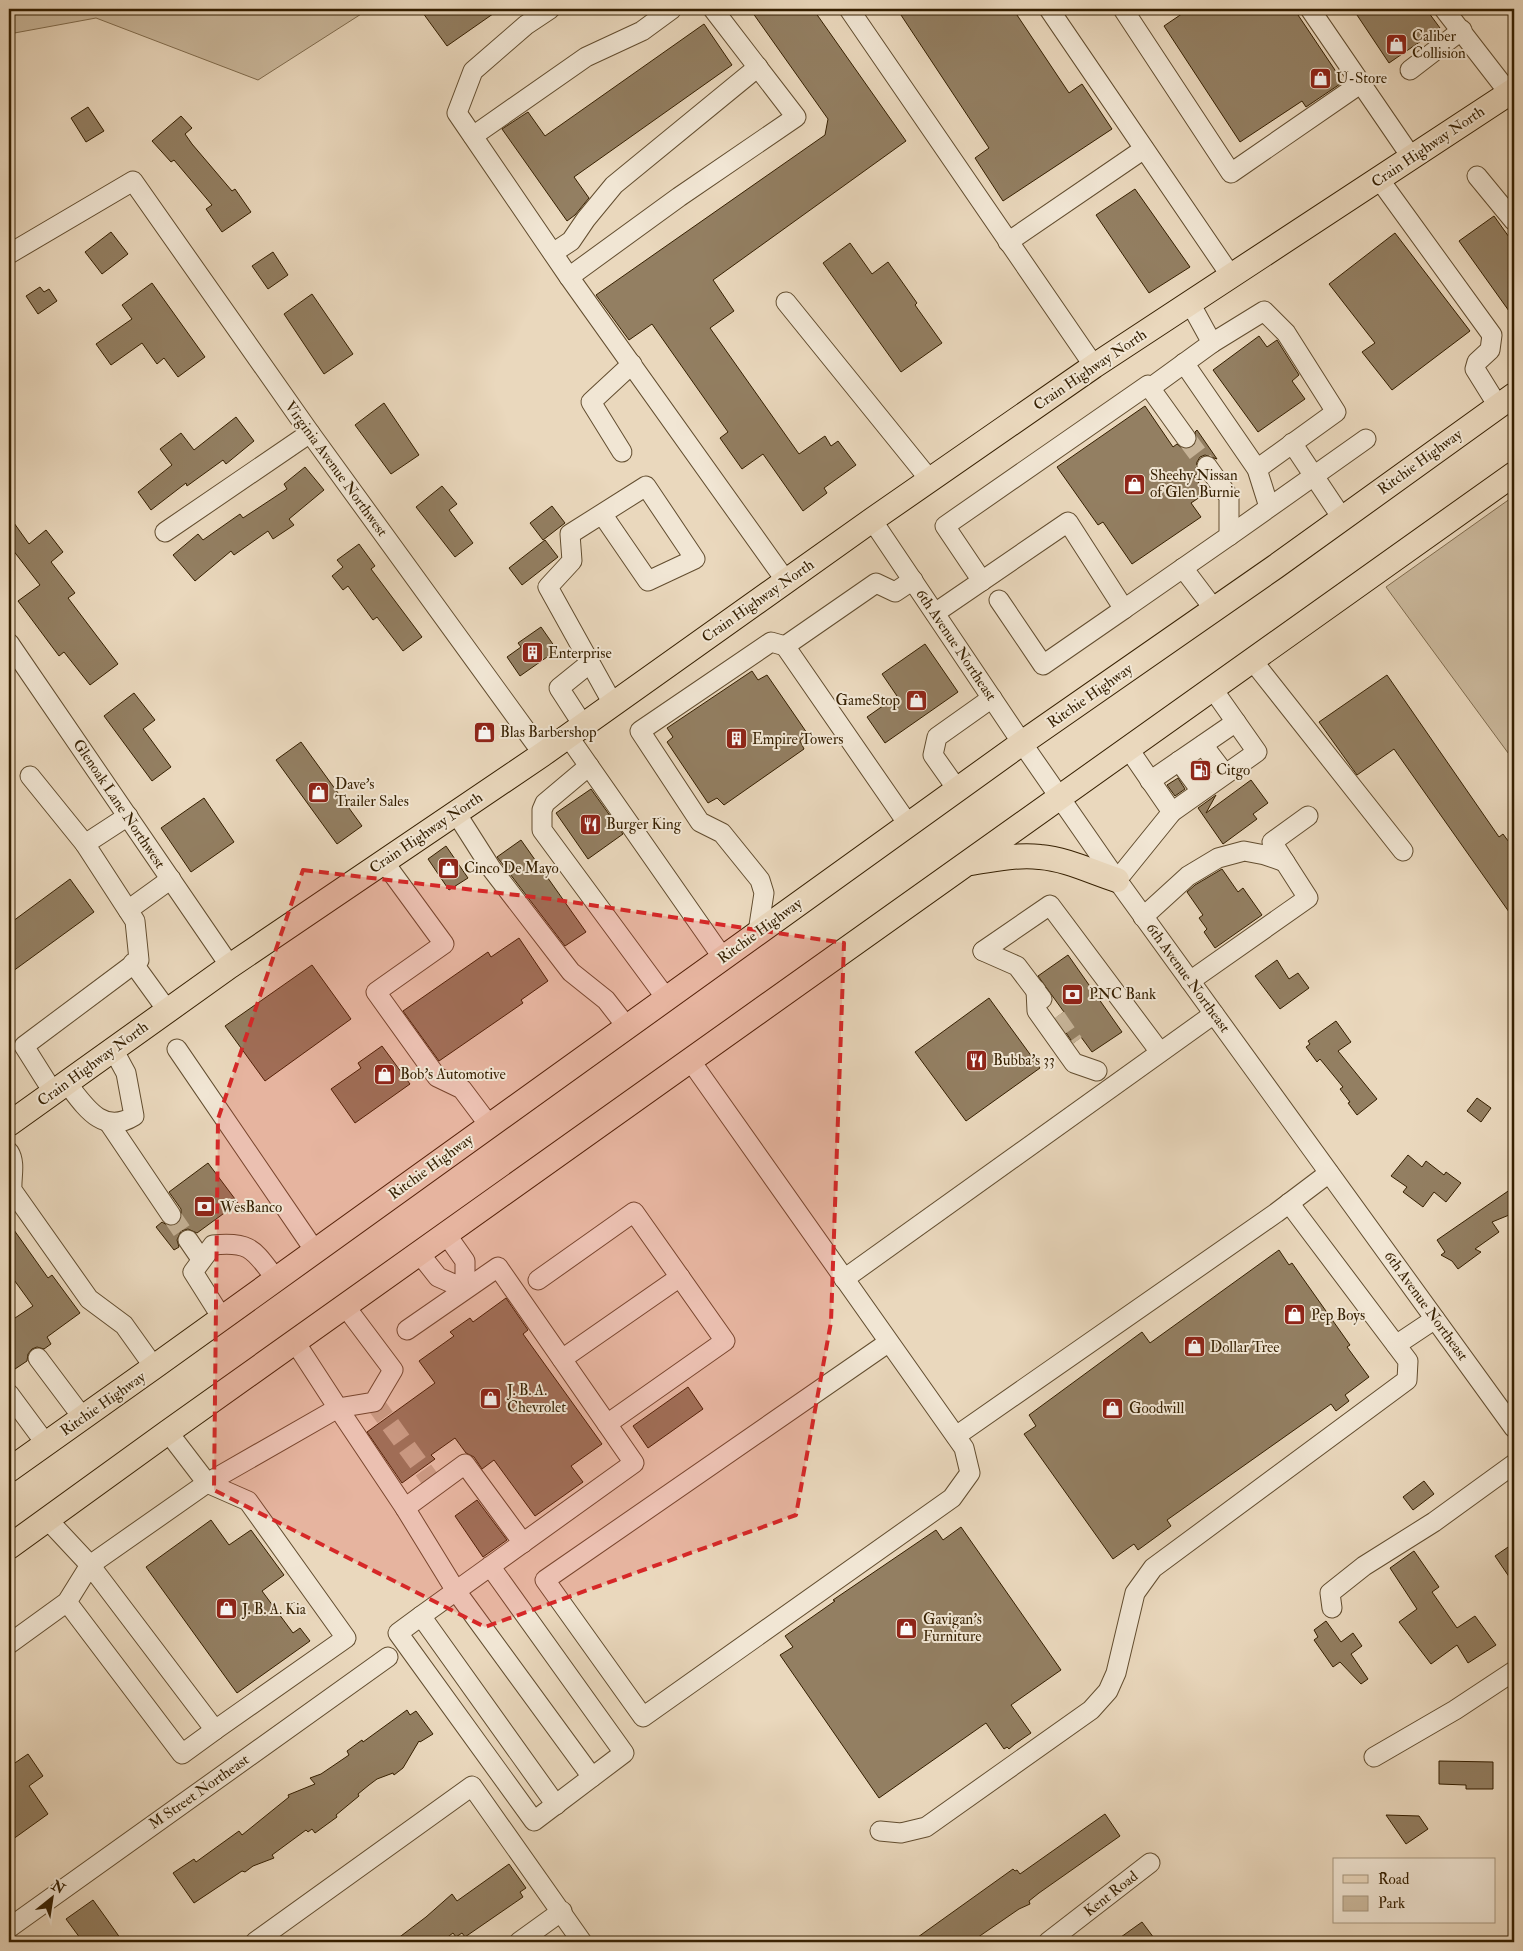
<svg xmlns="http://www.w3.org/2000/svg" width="1523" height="1951" font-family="'IM FELL Double Pica',serif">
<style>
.green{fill:#cbb99d;stroke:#806c4e}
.building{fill:#937f62;stroke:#351f00}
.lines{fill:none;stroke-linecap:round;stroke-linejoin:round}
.minor-tunnel{stroke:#c6b397;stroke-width:19;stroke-dasharray:19 9;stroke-linecap:butt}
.minor-casing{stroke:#624d2f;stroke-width:21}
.major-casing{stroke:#351f00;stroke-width:26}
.minor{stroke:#f1e6d4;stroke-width:19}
.major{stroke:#ead8bd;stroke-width:24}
.marked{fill:#d62828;fill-opacity:0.2;stroke:#d62828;stroke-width:4;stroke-dasharray:10 6;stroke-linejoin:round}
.labels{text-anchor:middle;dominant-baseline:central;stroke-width:4;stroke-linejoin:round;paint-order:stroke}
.poi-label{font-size:15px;fill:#351f00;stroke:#f1e6d4;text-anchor:start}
.street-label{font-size:15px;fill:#351f00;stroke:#f1e6d4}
</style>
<rect width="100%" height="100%" fill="#ead8bd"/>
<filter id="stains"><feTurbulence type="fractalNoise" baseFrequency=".004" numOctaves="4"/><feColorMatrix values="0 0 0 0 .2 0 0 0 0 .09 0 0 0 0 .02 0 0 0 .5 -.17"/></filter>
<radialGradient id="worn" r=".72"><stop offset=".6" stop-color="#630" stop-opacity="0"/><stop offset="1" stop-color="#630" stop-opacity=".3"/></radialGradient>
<g class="green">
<polygon points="9,9 369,9 258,80 96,18 9,34"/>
<polygon points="1514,496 1514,761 1386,587"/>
</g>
<g class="building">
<polygon points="420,9 500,9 447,46"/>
<polygon points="750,9 813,9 906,141 713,280 734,311 710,328 799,454 825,436 831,446 838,441 856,465 824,488 827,493 803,511 763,454 742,469 720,438 728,432 652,324 629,340 596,295 825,135 828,119"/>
<polygon points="897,9 1013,9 1069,93 1082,84 1112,129 1003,201 975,158 989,148"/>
<polygon points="1189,9 1294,9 1343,82 1306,107 1302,101 1240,142 1164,26"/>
<polygon points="1353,9 1426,9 1440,28 1389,63"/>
<polygon points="704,24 732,65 574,177 589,198 575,215 567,221 502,129 528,112 545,136"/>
<polygon points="88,107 104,131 86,142 71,118"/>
<polygon points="181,116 192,128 185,134 192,144 232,191 235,189 251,212 222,232 206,209 212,205 174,160 171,162 152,141"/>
<polygon points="1135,189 1190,267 1149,293 1096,215"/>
<polygon points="1494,216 1514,244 1514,318 1459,241"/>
<polygon points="111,232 128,254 102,274 85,252"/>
<polygon points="1395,233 1470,331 1392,390 1362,352 1375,343 1329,284"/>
<polygon points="850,243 872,274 888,262 917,303 915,305 942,343 901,372 823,263"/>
<polygon points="273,252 288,275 268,289 252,266"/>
<polygon points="152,283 205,357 178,377 164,358 157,364 142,343 111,365 96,344 132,319 122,305"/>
<polygon points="40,287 44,292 49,289 57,301 38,314 26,296"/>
<polygon points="312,294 353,354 324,374 284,314"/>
<polygon points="1259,336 1267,347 1277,340 1299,375 1292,381 1305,399 1258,432 1213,370"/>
<polygon points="384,403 419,455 391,474 355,425"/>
<polygon points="1145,406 1173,447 1177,444 1182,448 1192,447 1196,442 1195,432 1197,430 1217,459 1205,455 1200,457 1197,462 1196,468 1198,473 1194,476 1206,493 1191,503 1201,517 1132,564 1103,522 1098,525 1057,467"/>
<polygon points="236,417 254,441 226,464 223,460 187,486 186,483 151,510 138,492 172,465 160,449 181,433 194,450"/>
<polygon points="305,467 324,490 289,519 294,525 273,539 268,531 234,555 231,551 195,581 173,555 198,534 203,540 240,514 243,518 287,489 284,484"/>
<polygon points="442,486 457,504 449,510 473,543 455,557 416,507"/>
<polygon points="552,506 565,523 543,540 530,523"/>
<polygon points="9,516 29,544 46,530 63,552 51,562 75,593 68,598 118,664 90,685 64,652 59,656 18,601 40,585 9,545"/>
<polygon points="545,540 558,557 522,585 509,568"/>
<polygon points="359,544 375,566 371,569 422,637 403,651 377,617 373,620 348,586 343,590 332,576 343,567 337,560"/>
<polygon points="541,627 557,650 520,676 507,657 521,647 518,643"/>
<polygon points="925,644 958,692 885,743 867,717 897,696 882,674"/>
<polygon points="752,671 758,680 767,675 807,733 800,741 804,749 724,805 717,798 708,803 667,742 673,737 667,728"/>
<polygon points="1387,675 1499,837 1503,834 1514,849 1514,919 1394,749 1357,775 1319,722"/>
<polygon points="134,693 155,720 143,729 171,767 152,781 104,716"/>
<polygon points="301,742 362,826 337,844 276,760"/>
<polygon points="1201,761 1209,772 1204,776 1196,765"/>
<polygon points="1178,778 1185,789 1175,796 1167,785"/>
<polygon points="1251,780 1268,803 1253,814 1257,819 1223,844 1198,808 1216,795 1206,813"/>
<polygon points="591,789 623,834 588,859 556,813"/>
<polygon points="204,798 234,842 191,872 161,828"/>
<polygon points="521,840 586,932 565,946 497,857"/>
<polygon points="446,846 468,878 449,890 428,859"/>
<polygon points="1222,869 1238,892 1243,888 1262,915 1215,948 1204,932 1207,929 1199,918 1203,915 1187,892 1195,885"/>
<polygon points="70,879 94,912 9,974 9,924"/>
<polygon points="519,938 548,981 521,1000 523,1003 439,1061 403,1011 488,952 491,957"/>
<polygon points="1068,955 1122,1032 1092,1052 1081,1037 1073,1043 1056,1018 1064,1012 1038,976"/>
<polygon points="1277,960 1289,979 1298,973 1309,988 1280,1009 1255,976"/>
<polygon points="312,965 351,1019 265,1081 225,1026"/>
<polygon points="989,998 1040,1068 966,1121 915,1052"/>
<polygon points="1336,1021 1351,1042 1338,1051 1377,1099 1357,1115 1348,1103 1350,1102 1340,1089 1343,1087 1320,1059 1317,1062 1306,1047 1310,1044 1308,1041"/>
<polygon points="382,1046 410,1084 355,1123 331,1089 361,1068 358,1063"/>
<polygon points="1477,1098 1491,1108 1481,1122 1467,1111"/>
<polygon points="1408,1155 1422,1167 1426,1161 1444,1175 1446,1172 1461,1183 1446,1202 1434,1192 1423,1207 1403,1192 1407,1187 1391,1176"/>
<polygon points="208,1163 238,1203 197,1233 188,1229 181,1231 177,1240 179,1247 174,1250 156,1227 162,1222 167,1225 172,1226 178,1224 181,1219 181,1209 169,1192"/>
<polygon points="1514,1187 1514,1213 1492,1222 1499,1232 1475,1249 1481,1252 1458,1269 1452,1261 1441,1255 1445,1252 1437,1240"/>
<polygon points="9,1223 48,1278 52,1275 80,1313 47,1337 51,1344 44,1349 37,1347 32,1349 28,1354 27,1361 9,1373 9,1322 33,1306 9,1273"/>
<polygon points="1279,1250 1289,1265 1292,1263 1350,1345 1347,1347 1369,1377 1345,1395 1349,1401 1336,1411 1331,1404 1167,1520 1171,1526 1138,1550 1134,1544 1113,1559 1024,1434 1036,1426 1029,1415 1142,1332 1150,1343"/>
<polygon points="506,1298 528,1330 523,1334 602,1444 571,1466 583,1482 535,1516 494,1460 482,1469 474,1457 466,1453 455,1438 431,1455 435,1459 402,1483 367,1432 435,1383 419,1361 454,1336 450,1332 470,1318 473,1322"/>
<polygon points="688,1387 703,1409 648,1448 633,1426"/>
<polygon points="1424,1481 1434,1494 1413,1510 1403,1497"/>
<polygon points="477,1500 507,1540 483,1557 455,1516"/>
<polygon points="211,1520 229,1545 251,1530 284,1575 262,1591 293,1633 300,1628 310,1641 237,1693 146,1567"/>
<polygon points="961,1527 1061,1670 1011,1705 1031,1733 1015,1744 1009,1749 1007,1747 1004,1749 986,1723 879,1798 780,1655 793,1647 785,1636 835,1601 833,1600 936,1530 943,1540"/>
<polygon points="1514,1543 1514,1584 1495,1556"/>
<polygon points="1414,1551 1439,1587 1432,1592 1457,1628 1475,1616 1496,1645 1468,1663 1457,1645 1431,1664 1399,1622 1417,1609 1390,1568"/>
<polygon points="1326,1621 1341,1642 1353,1633 1362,1646 1351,1654 1368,1679 1361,1684 1340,1662 1333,1667 1314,1640 1318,1637 1314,1630"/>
<polygon points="407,1710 410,1715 416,1711 433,1734 420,1742 419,1741 403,1768 394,1775 393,1773 377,1779 369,1785 358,1794 359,1796 336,1815 337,1817 315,1833 312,1829 308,1832 306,1830 272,1855 274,1858 253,1866 245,1872 242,1871 194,1903 173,1873 194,1859 196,1862 239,1831 242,1835 289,1797 288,1795 315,1784 310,1778 321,1774 349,1755 347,1751 362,1740 363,1742"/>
<polygon points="28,1754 43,1776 29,1786 48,1814 9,1842 9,1767"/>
<polygon points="1439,1761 1493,1762 1493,1789 1466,1789 1466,1785 1439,1784"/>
<polygon points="1105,1814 1120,1836 1039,1893 1029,1901 1030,1904 1019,1909 971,1942 911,1942 1013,1869 1015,1871 1017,1870 1020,1874"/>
<polygon points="1386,1815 1419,1816 1428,1829 1406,1844"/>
<polygon points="509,1864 526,1888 520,1892 523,1897 465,1937 462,1933 456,1937 453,1933 441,1942 393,1942 426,1917 452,1894 457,1901"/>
<polygon points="93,1900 106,1918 123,1942 83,1942 66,1919"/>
<polygon points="1142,1922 1157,1942 1114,1942"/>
</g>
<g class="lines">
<g class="minor-tunnel">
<polyline points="1186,438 1207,466"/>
<polyline points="1056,1017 1074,1043"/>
<polyline points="171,1215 188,1240"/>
<polyline points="374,1402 435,1486"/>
</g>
<defs>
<g id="minor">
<polyline points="550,9 526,25 473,71 457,113 569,277 786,581"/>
<polyline points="849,9 1094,366"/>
<polyline points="1049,9 1231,276"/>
<polyline points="1123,9 1231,173 1360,84"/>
<polyline points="1310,9 1412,158"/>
<polyline points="1444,9 1509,93"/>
<polyline points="1410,70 1462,30"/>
<polyline points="473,136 586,57 642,31 672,9"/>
<polyline points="1477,176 1514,221"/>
<polyline points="1379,179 1492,335 1490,350 1477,362 1475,369 1498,406"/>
<polyline points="1008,242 1144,149"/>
<polyline points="553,253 571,241 586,219 614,185 758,67"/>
<polyline points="9,254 133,181 310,433 543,754"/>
<polyline points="569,277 679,197 796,117 713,9"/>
<polyline points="786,302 930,480"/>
<polyline points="1212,343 1264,311 1286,333 1336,412 1257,469"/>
<polyline points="1184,363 1257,469 1269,507"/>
<polyline points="1150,388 1212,343 1190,303"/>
<polyline points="1292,443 1342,518"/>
<polyline points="622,452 591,402 632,364"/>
<polyline points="602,514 648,581 695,559 646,486 570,534 572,561 548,587 613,704"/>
<polyline points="872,520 1022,743 1117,880 1514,1428"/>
<polyline points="165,532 310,433"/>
<polyline points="1229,536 1366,439"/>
<polyline points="1183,568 1214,609"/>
<polyline points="982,581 945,526 1148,385 1186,438"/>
<polyline points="1124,609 1229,536 1229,497 1207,466"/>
<polyline points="935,613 1068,522 1124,609 1043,665 999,600"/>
<polyline points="9,643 230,966"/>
<polyline points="1252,660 1403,851"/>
<polyline points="583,725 559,688 590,663"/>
<polyline points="568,736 723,958"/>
<polyline points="1203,745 1225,774"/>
<polyline points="1128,748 1172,812"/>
<polyline points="1179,761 1201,791"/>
<polyline points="589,766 545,803 542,810 542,830 666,998"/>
<polyline points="30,776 85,844"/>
<polyline points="1150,781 1236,722"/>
<polyline points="957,789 933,755 937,737 992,698"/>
<polyline points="456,813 491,868 571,972 606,1000 627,1027"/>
<polyline points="908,824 785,646 876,583 895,592 913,580"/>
<polyline points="384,862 444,944 376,992 437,1077 462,1089 489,1125"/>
<polyline points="1117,880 1172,812 1257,752 1212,688"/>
<polyline points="128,910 171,879"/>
<polyline points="1143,917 1188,876 1218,858 1244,851 1265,855 1285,862"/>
<polyline points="758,932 764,893 760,880 722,833 700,822 640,731 771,642 785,646"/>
<polyline points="983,951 1050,905 1160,1052"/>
<polyline points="983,951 1017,966 1042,999"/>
<polyline points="133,963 167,1010"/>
<polyline points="1190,981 1308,898 1272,842 1308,816"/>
<polyline points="1036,990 1037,1011 1074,1063 1097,1071"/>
<polyline points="177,1049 315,1251"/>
<polyline points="690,1060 964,1448 970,1473 952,1498 643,1717 545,1580 889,1342"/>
<path d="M66 1082C84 1105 102 1136 134 1116L126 1073 113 1049"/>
<polyline points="53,1092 24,1046 139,960 135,921 85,844 128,816"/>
<polyline points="109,1123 171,1215"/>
<path d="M9 1152C16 1163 11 1178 12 1190L89 1299 124 1325 154 1367"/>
<polyline points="188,1240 201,1259"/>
<polyline points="419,1253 438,1277 465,1289 465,1261 446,1234"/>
<polyline points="844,1279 1214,1014"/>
<polyline points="538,1280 634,1212 725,1341 607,1424"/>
<path d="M222 1318 193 1272 213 1245C252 1241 254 1251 276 1279"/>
<polyline points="407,1330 498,1267 634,1463 421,1616 398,1633 534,1821 624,1753 490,1566"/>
<polyline points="295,1342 338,1408 374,1402 393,1370 345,1306"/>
<polyline points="1396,1345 1435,1319"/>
<polyline points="38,1358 83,1418"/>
<polyline points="562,1359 680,1277"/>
<polyline points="9,1394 46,1444"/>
<polyline points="956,1436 1276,1213 1329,1173"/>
<polyline points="207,1483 338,1408 405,1508 456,1591 592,1777"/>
<polyline points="207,1483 248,1501 346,1638 215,1730"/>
<polyline points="405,1508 465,1464 523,1543"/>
<polyline points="47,1519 90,1565 207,1483 168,1432"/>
<polyline points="1332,1608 1330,1593 1364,1566 1434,1522 1514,1464"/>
<polyline points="421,1616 556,1805"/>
<polyline points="9,1644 67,1602 90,1565 215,1730 182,1754 67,1602"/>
<polyline points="1374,1757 1455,1710 1514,1671"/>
<polyline points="880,1831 901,1833 926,1827 1091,1710 1108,1691 1116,1673 1135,1593 1153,1568 1407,1380 1408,1361 1289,1203"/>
<polyline points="9,1928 388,1657"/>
<polyline points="255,1942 472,1786 582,1942"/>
<polyline points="519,1942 562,1911"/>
<polyline points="1048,1942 1150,1863"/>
</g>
<g id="major">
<path d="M970 863C993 860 1017 854 1040 857 1066 859 1092 872 1117 880"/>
<polyline points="9,1124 230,966 543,754 872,520 1094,366 1514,90"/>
<polyline points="9,1470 154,1367 1022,743 1275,567 1514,395"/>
<polyline points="9,1547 168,1432 1514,474"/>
</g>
</defs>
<use href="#minor" class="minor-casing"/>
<use href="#major" class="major-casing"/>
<use href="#minor" class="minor"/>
<use href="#major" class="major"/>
</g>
<path class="marked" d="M303 870 551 899 844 943 831 1322 796 1515 485 1627 214 1490 218 1119Z"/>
<defs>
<symbol id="shop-square" viewBox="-11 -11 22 22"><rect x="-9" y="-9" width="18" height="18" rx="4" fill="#8f2418" stroke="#f1e6d4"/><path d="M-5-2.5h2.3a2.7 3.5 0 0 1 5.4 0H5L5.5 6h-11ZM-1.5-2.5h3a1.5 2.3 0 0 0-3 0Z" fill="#fff"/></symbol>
<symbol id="building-square" viewBox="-11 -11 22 22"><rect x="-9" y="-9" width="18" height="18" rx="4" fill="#8f2418" stroke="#f1e6d4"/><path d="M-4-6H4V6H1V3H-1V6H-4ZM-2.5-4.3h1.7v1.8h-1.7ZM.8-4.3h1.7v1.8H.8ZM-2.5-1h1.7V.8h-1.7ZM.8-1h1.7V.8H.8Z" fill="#fff"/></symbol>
<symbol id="fuel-square" viewBox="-11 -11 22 22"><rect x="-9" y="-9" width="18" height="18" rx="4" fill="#8f2418" stroke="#f1e6d4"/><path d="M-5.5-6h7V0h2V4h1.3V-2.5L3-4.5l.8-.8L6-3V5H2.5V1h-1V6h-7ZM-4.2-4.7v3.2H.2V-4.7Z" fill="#fff"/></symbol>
<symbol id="restaurant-square" viewBox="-11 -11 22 22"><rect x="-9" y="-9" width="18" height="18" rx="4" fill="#8f2418" stroke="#f1e6d4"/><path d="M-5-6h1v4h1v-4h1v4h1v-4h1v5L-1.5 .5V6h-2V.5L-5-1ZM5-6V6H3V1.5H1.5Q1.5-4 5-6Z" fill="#fff"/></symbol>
<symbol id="bank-square" viewBox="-11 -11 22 22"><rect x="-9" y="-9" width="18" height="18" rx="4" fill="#8f2418" stroke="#f1e6d4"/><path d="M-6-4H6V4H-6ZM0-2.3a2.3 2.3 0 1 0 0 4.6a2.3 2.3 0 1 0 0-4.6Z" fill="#fff"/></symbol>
</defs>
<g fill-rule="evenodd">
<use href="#shop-square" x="1384" y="32" width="25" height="25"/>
<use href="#shop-square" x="1308" y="66" width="25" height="25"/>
<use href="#shop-square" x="1122" y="472" width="25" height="25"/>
<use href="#building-square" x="520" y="640" width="25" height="25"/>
<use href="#shop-square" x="904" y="688" width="25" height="25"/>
<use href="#shop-square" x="472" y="720" width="25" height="25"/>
<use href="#building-square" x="724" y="726" width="25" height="25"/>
<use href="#fuel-square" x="1188" y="758" width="25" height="25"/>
<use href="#shop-square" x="306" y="780" width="25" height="25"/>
<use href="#restaurant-square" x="578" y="812" width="25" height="25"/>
<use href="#shop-square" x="436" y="856" width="25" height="25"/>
<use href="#bank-square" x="1060" y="982" width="25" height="25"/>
<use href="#restaurant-square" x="964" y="1048" width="25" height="25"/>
<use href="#shop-square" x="372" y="1062" width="25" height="25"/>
<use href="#bank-square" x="192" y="1194" width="25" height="25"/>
<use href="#shop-square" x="1282" y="1302" width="25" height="25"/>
<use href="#shop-square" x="1182" y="1334" width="25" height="25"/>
<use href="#shop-square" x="478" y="1386" width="25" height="25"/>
<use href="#shop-square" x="1100" y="1396" width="25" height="25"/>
<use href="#shop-square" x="214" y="1596" width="25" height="25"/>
<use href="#shop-square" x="894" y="1616" width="25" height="25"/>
</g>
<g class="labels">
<g class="poi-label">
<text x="1412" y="36">Caliber<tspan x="1412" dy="17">Collision</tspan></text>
<text x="1336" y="78">U-Store</text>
<text x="1150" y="475">Sheehy Nissan<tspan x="1150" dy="17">of Glen Burnie</tspan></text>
<text x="548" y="653">Enterprise</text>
<text x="900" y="700" text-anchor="end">GameStop</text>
<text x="500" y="732">Blas Barbershop</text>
<text x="752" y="739">Empire Towers</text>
<text x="1216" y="770">Citgo</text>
<text x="335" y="784">Dave's<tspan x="335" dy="17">Trailer Sales</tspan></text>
<text x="606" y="824">Burger King</text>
<text x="464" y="868">Cinco De Mayo</text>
<text x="1089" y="994">PNC Bank</text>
<text x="993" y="1060">Bubba's 33</text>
<text x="400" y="1074">Bob's Automotive</text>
<text x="220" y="1207">WesBanco</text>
<text x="1311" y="1315">Pep Boys</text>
<text x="1210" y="1347">Dollar Tree</text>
<text x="507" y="1390">J. B. A.<tspan x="507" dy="17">Chevrolet</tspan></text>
<text x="1129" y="1408">Goodwill</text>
<text x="242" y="1609">J. B. A. Kia</text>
<text x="923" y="1619">Gavigan's<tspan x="923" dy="17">Furniture</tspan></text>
</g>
<g class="street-label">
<text transform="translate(1428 147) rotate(-34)">Crain Highway North</text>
<text transform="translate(1090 370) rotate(-34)">Crain Highway North</text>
<text transform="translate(1420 462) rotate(-36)">Ritchie Highway</text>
<text transform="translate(336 469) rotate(54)">Virginia Avenue Northwest</text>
<text transform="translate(758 601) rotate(-35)">Crain Highway North</text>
<text transform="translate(956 645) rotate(56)">6th Avenue Northeast</text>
<text transform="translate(1090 696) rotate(-35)">Ritchie Highway</text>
<text transform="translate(119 804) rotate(56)">Glenoak Lane Northwest</text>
<text transform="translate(426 833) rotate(-34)">Crain Highway North</text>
<text transform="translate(760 931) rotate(-36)">Ritchie Highway</text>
<text transform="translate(1188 978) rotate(54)">6th Avenue Northeast</text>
<text transform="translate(93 1064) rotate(-36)">Crain Highway North</text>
<text transform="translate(431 1167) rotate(-36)">Ritchie Highway</text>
<text transform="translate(1426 1306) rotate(54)">6th Avenue Northeast</text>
<text transform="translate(103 1404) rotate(-35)">Ritchie Highway</text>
<text transform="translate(199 1792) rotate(-35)">M Street Northeast</text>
<text transform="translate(1111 1894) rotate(-38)">Kent Road</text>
</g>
</g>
<rect width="1523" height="1951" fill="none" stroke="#ead8bd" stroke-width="30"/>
<rect x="10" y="10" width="1503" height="1931" fill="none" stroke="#351f00" stroke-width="2.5"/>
<rect x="15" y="15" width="1493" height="1921" fill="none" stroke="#351f00"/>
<rect x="1333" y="1858" width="162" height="65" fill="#f1e6d4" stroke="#a6967f"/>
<rect x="1343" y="1875" width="25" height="8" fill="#ead8bd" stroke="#a6967f"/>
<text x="1378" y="1884" font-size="15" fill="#351f00">Road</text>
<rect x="1343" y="1896" width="25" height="15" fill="#cbb99d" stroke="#a6967f"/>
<text x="1378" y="1908" font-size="15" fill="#351f00">Park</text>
<g transform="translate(52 1898) rotate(30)" stroke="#f1e6d4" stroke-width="4" paint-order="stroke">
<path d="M0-4L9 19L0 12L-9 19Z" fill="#351f00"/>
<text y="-8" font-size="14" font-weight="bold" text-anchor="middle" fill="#351f00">N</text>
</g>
<rect width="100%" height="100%" filter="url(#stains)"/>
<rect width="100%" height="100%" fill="url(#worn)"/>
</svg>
